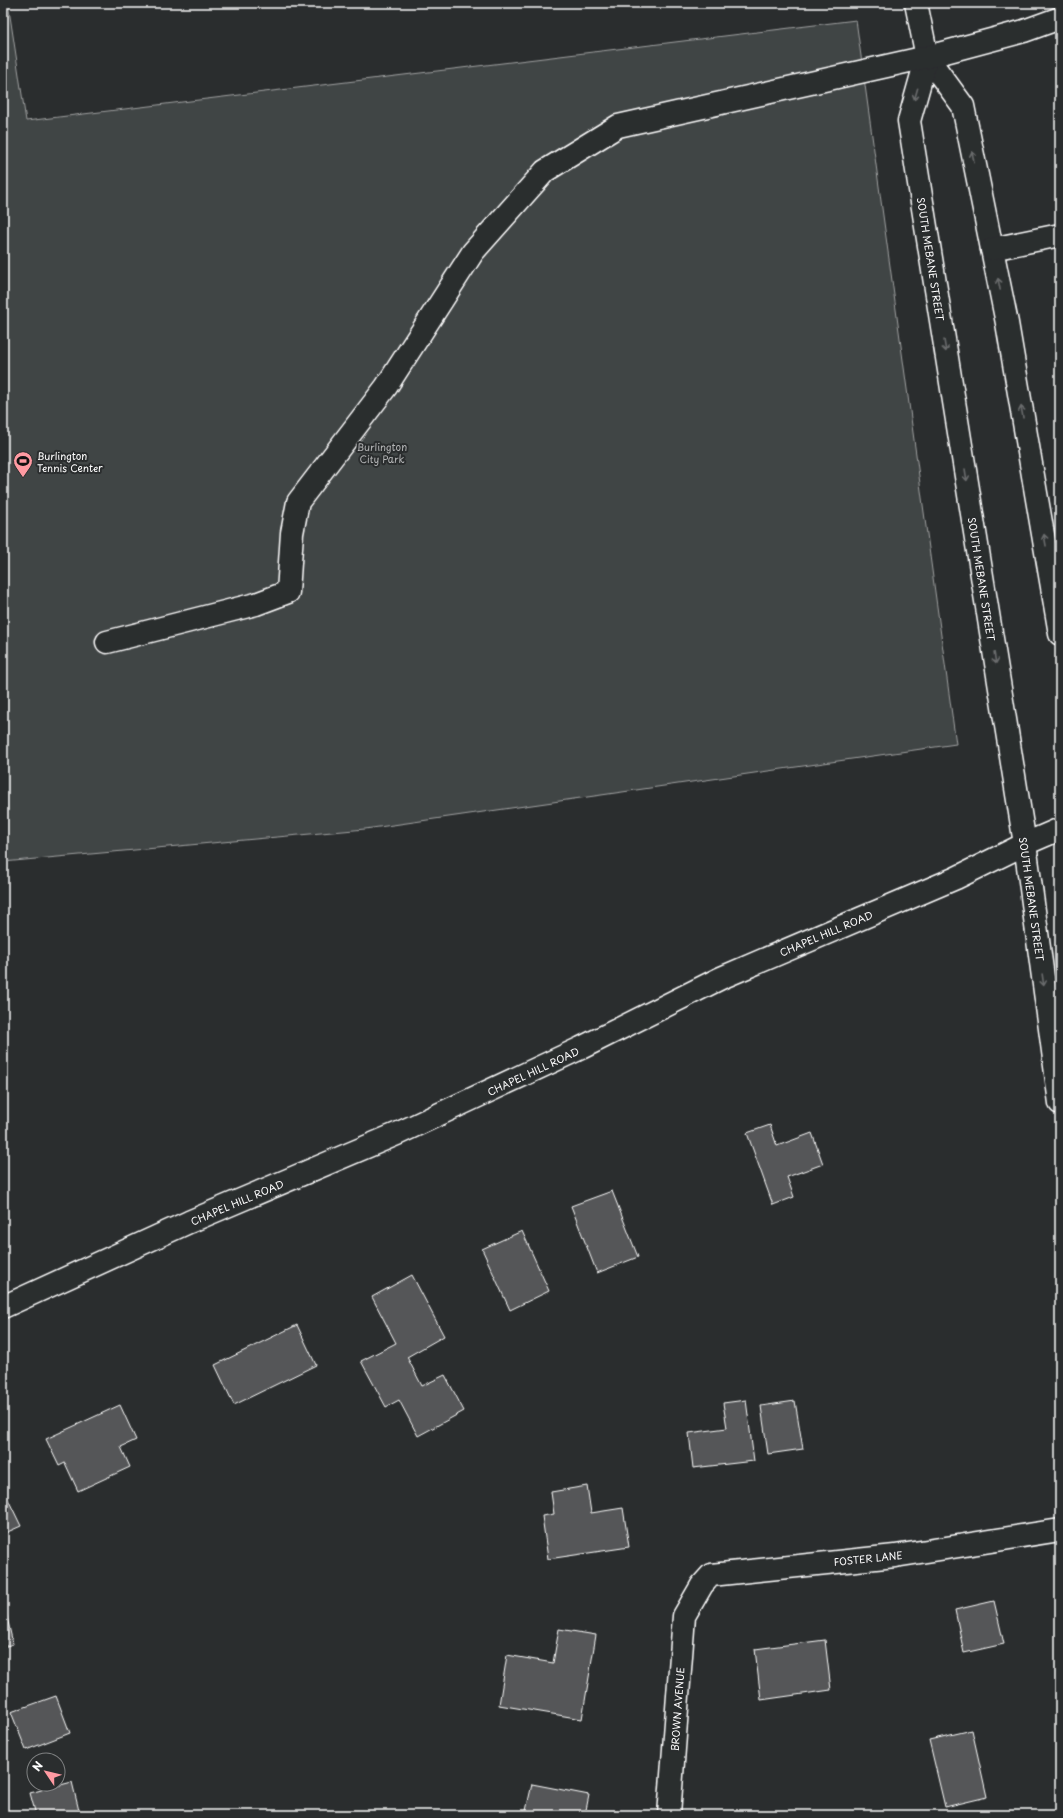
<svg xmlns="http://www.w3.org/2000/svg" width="1063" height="1818" font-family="'Playpen Sans',sans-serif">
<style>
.green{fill:#414445;stroke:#a0a2a2}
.building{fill:#555758;stroke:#fff}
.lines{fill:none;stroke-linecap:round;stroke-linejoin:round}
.minor-casing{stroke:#fff;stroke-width:25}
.major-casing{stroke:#fff;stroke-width:25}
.minor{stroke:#2a2d2e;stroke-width:22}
.major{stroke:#2a2d2e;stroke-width:22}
.oneway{stroke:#6a6c6d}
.labels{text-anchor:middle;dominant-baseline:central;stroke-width:4;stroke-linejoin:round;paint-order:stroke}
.street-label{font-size:10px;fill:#fff;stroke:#2a2d2e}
.park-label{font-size:10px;fill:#b3b4b5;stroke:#2a2d2e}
.poi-label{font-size:10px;fill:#fff;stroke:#2a2d2e;text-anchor:start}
</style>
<rect width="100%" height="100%" fill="#2a2d2e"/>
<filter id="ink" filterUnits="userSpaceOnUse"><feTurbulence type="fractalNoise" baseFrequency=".025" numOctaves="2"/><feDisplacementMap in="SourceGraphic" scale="8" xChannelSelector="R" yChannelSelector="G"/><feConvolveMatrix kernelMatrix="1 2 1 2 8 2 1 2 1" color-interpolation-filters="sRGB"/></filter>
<g filter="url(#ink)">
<polygon class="green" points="3,3 8,3 26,121 856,20 956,744 365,829 3,862"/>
<g class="building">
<polygon points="770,1125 777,1146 812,1133 823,1164 787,1177 794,1197 773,1205 747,1133"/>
<polygon points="612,1191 638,1257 597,1273 571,1206"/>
<polygon points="522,1231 549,1291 510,1310 482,1249"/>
<polygon points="412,1275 444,1336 407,1357 422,1386 445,1375 464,1411 418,1436 399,1400 386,1407 361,1361 396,1343 372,1297"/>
<polygon points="297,1325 316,1365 234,1405 215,1365"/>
<polygon points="746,1400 754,1461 693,1468 689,1433 727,1428 723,1403"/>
<polygon points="795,1401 803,1449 768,1454 761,1406"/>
<polygon points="120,1405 136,1440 121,1447 130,1467 78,1491 65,1463 59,1466 46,1439"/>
<polygon points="587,1486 591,1513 623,1508 629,1547 548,1559 542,1516 554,1514 551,1492"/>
<polygon points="3,1489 21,1526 3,1534"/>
<polygon points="994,1601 1004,1644 964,1653 955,1610"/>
<polygon points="3,1608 5,1608 13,1644 3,1647"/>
<polygon points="559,1629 596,1635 582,1719 499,1705 507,1655 553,1663"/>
<polygon points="825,1640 831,1690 761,1700 755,1649"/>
<polygon points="56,1696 70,1733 26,1750 11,1712"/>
<polygon points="972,1730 987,1797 945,1807 929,1740"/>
<polygon points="72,1782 80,1815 36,1815 30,1793"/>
<polygon points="532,1784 589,1795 585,1815 525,1815"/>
</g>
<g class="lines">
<defs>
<g id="minor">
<polyline points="916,3 927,57 963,106 1007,323 1060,634"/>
<polyline points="927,57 909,121 1025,844 1060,1103"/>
<polyline points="992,249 1060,235"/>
<polyline points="107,642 256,604 288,592 292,533 298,502 386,387 473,252 545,171 618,126 927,57 1024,31 1060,18"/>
<polyline points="669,1815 684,1616 702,1585 711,1575 895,1556 1060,1530"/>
</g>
<polyline id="major" points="3,1307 189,1222 399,1133 581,1048 721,978 956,878 1025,844 1060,829"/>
</defs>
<use href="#minor" class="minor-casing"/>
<use href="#major" class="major-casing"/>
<use href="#minor" class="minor"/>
<use href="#major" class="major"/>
</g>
<defs><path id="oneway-shaft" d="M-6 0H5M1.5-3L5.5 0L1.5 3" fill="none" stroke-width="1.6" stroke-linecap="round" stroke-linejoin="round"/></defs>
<g class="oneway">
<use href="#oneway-shaft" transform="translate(916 94) rotate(106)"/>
<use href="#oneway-shaft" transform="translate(973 157) rotate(-101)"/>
<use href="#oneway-shaft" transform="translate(999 284) rotate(-101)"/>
<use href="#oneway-shaft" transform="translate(945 346) rotate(81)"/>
<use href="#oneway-shaft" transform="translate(1022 412) rotate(-100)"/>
<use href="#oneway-shaft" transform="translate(966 475) rotate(81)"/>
<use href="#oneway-shaft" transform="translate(1045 540) rotate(-100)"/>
<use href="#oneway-shaft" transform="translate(995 658) rotate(81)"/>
<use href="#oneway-shaft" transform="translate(1043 980) rotate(82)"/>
</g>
</g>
<defs>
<symbol id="stadium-pin" viewBox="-11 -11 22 30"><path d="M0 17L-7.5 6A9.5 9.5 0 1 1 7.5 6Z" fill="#ff9aa2" stroke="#2a2d2e"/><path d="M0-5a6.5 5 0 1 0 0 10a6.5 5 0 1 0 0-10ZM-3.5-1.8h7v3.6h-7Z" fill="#111"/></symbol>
</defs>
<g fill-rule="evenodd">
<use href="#stadium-pin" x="12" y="450" width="22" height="30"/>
</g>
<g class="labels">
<g class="street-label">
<text transform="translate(931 259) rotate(81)">SOUTH MEBANE STREET</text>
<text transform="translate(982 579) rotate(81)">SOUTH MEBANE STREET</text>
<text transform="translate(1032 899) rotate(82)">SOUTH MEBANE STREET</text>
<text transform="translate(826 933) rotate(-23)">CHAPEL HILL ROAD</text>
<text transform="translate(533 1071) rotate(-25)">CHAPEL HILL ROAD</text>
<text transform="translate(237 1202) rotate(-23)">CHAPEL HILL ROAD</text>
<text transform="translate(868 1558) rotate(-6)">FOSTER LANE</text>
<text transform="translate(677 1709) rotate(-86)">BROWN AVENUE</text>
</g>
<g class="park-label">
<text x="382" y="446">Burlington<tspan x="382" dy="12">City Park</tspan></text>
</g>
<g class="poi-label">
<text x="37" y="455">Burlington<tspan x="37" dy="12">Tennis Center</tspan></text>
</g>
</g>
<rect width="1063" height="1818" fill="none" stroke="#2a2d2e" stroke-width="16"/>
<rect x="8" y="8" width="1047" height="1802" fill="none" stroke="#fff" stroke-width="1.5" filter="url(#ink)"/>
<g transform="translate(46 1772) rotate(305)"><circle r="19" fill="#2a2d2e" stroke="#7f8182"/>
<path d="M0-3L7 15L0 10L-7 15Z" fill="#ff9aa2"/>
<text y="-6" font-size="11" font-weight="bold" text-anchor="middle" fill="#ffffff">N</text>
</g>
</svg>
